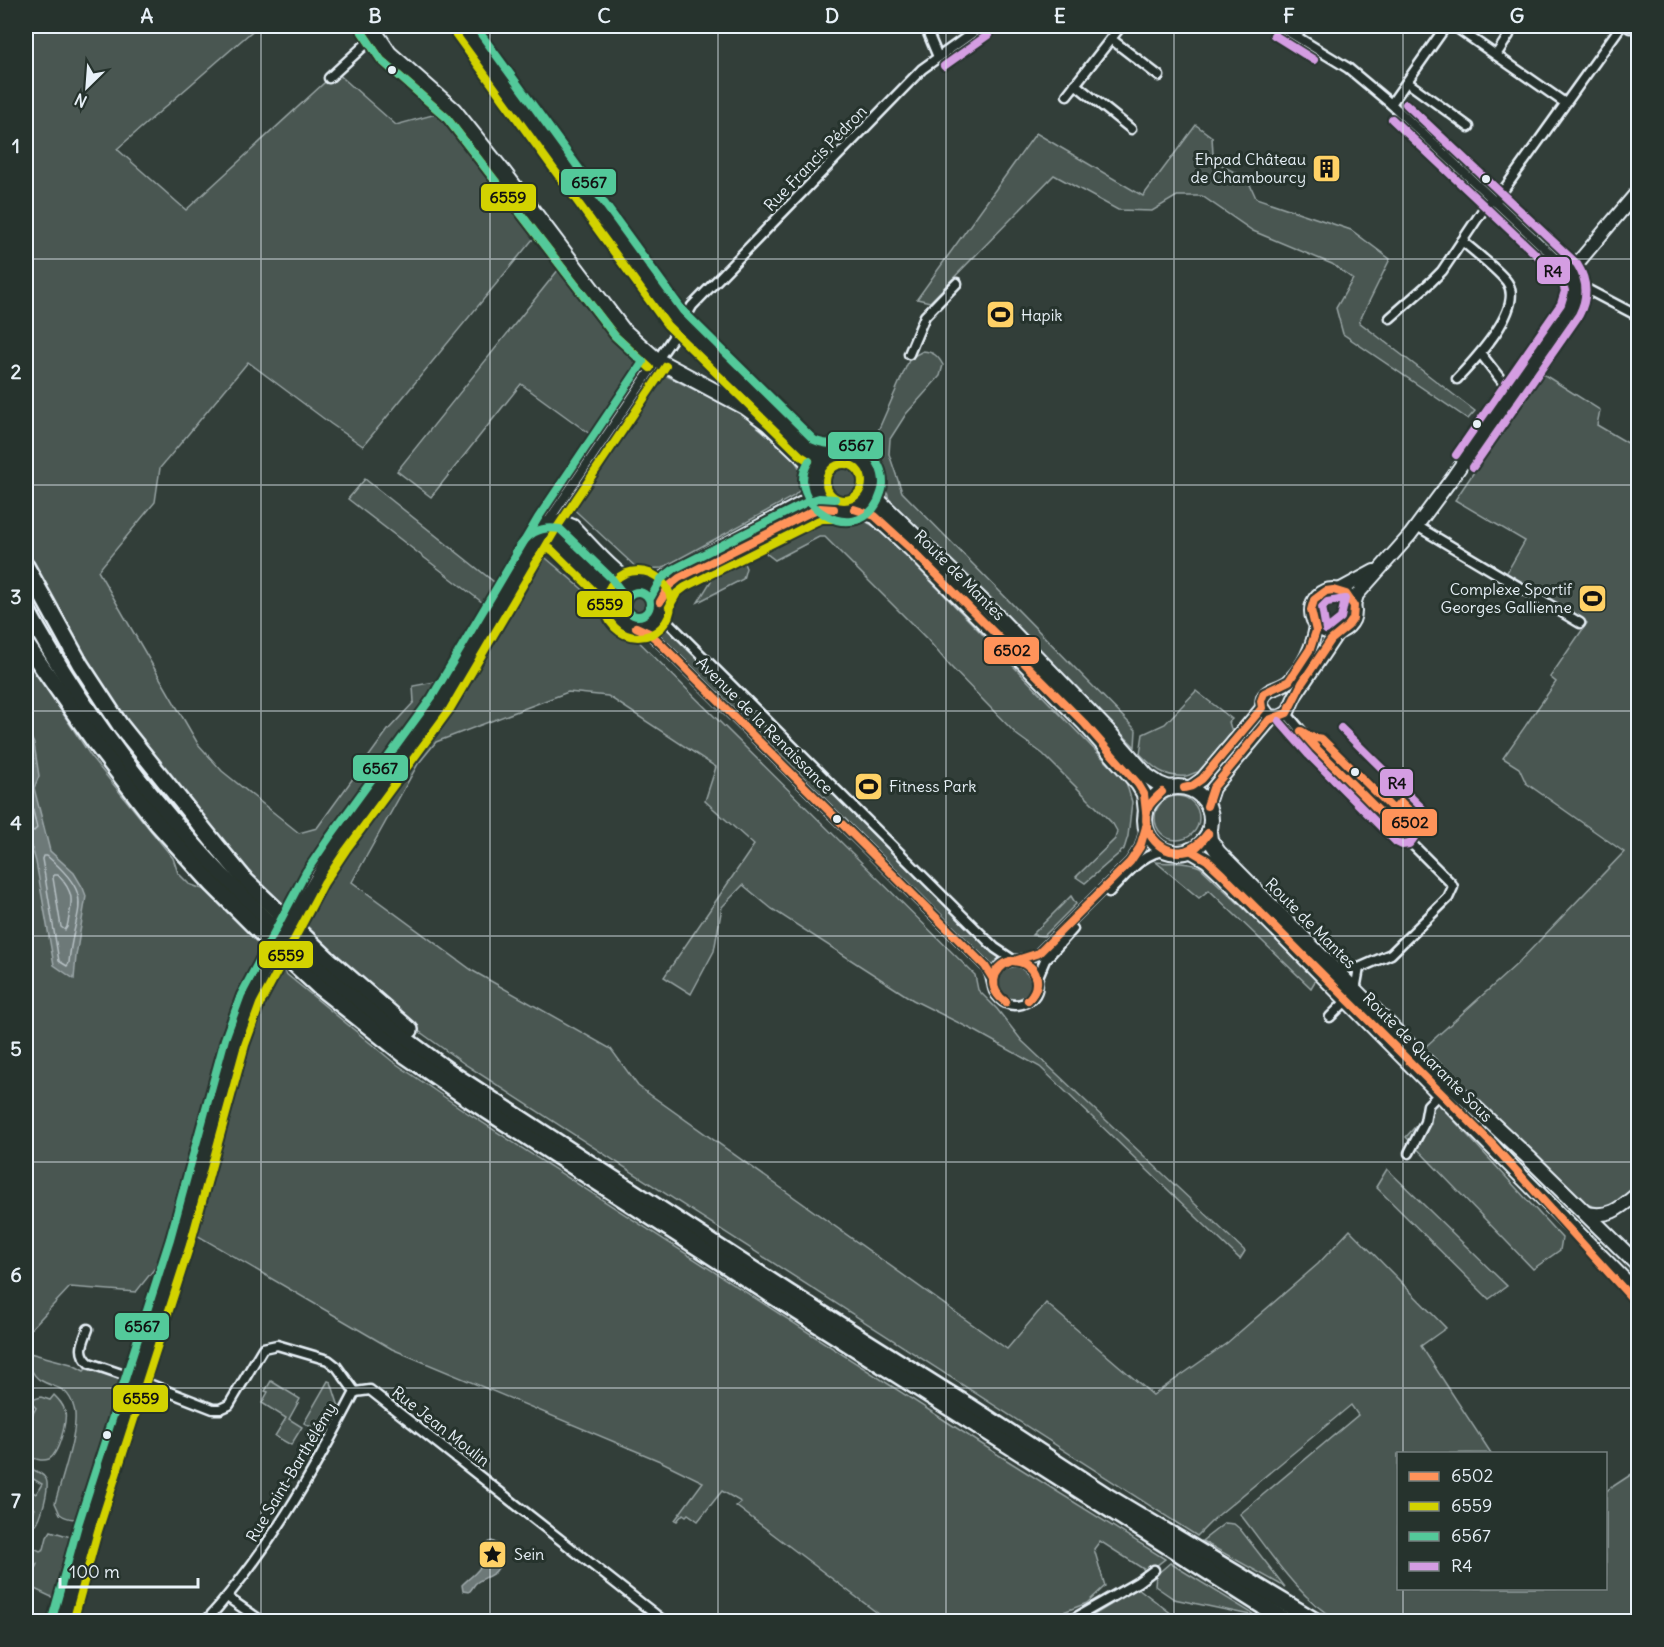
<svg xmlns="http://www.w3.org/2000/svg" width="1664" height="1647" font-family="Delius,sans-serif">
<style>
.green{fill:#495651;stroke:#98a4a4;stroke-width:1.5}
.water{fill:#6d7978;stroke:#9ea9ab;stroke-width:1.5}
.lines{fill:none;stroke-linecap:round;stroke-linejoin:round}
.shore{stroke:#b7c1c5;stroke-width:1.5}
.street-casing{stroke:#e8f1f8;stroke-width:13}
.secondary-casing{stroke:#e8f1f8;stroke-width:16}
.primary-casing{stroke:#e8f1f8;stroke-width:18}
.highway-casing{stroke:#e8f1f8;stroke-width:20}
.street{stroke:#26332d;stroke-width:8}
.secondary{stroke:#26332d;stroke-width:12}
.primary{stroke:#26332d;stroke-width:14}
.highway{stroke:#26332d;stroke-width:15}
.secondary-bridge-casing{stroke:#e8f1f8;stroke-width:16;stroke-linecap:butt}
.secondary-bridge{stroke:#26332d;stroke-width:12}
.bus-1-casing{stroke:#26332d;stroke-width:12}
.bus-2-casing{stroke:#26332d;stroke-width:12}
.bus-3-casing{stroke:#26332d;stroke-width:12}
.bus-4-casing{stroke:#26332d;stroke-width:12}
.bus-1{stroke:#ff935a;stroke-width:8}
.bus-2{stroke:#d2d200;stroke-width:8}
.bus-3{stroke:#53c99a;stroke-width:8}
.bus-4{stroke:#d49de2;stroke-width:8}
.grid{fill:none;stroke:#e8f1f8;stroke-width:1.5;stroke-opacity:0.55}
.bus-dot{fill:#e8f1f8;stroke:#26332d;stroke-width:2}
.labels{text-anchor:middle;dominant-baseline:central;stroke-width:6;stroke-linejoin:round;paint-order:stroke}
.street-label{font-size:16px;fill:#e8f1f8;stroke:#26332d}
.poi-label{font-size:16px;fill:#e8f1f8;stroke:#26332d;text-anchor:start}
.line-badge{stroke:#26332d;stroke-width:2}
.pale-badge-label{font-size:16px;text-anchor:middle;font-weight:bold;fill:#111}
.neatline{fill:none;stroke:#e8f1f8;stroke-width:2}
.grid-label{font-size:20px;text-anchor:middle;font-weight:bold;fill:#e8f1f8}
</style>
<rect width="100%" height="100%" fill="#323e39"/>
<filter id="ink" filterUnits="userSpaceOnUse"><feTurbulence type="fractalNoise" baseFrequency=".0167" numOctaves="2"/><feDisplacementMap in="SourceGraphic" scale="12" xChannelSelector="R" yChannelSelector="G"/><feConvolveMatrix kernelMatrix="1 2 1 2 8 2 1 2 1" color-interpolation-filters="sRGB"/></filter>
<g filter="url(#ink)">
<g class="green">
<polygon points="26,26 258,26 117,149 186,210 336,72 396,125 447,111 538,233 363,446 331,424 248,362 160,468 155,502 98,571 198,744 222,771 299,833 317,828 388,730 414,702 413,686 445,680 331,839 286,914 246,873 105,694 56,612 26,556"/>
<polygon points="1196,125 1212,137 1213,154 1224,167 1247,178 1256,198 1351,230 1390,259 1359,322 1475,411 1468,419 1343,334 1336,308 1353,279 1332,264 1253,231 1202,196 1177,196 1152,211 1118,210 1054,175 930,302 917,299 1036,133 1143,196"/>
<polygon points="563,264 613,327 638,352 640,365 637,374 594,437 521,384 431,497 397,471"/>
<path d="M923 351C934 352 938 356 943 365L940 376 906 414 890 439 889 454 902 492 1136 730 1135 747 889 500 874 440 910 358Z"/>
<polygon points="655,370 741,413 792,456 802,472 806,483 794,496 662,568 638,569 567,503 626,411 635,405 647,386 645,380"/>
<polygon points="1543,374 1600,410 1597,425 1638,449 1638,1188 1605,1209 1585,1204 1424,1048 1517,964 1624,852 1526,783 1519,768 1503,758 1556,682 1550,677 1587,623 1506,574 1525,541 1455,500 1539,376 1541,377"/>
<path d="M837 462C843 463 850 464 855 468 863 474 867 490 857 497 832 513 808 471 837 462Z"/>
<polygon points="365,479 499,586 487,606 348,499"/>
<polygon points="849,518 865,521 882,531 1126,782 1132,802 1128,836 1124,849 1085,883 1076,877 1115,839 1117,831 1113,824 1043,754 1017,735 950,666 928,640 825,537 819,537 775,560 762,550 820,519 837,521"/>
<polygon points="556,528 570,530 623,580 613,590 561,537"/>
<path d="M540 553 608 611 975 975 978 990 997 1009 1022 1041 1245 1251 1240 1259 1040 1067 977 1032 913 1000 772 909 743 885 722 907 714 951 691 994 664 977 754 845 705 801 716 767 608 696 568 692 436 742 418 764 352 882 473 971 611 1049 638 1086 1007 1349 1046 1303 1153 1395 1227 1343 1318 1264 1350 1230 1446 1328 1421 1346 1491 1453 1398 1454V1588H1606V1491L1638 1470V1621H1338C1297 1597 1269 1551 1240 1514L1358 1415 1351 1405 1215 1518 1197 1536 466 1065 402 1019 298 924 340 853 378 800 450 709Z"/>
<polygon points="743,561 746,568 743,579 698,602 714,576"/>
<circle cx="637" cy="605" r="16"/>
<polygon points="657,617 1001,959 992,967 648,626"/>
<polygon points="26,657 92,758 173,858 178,873 189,884 205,890 266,950 257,971 245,977 225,1033 213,1099 175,1229 166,1254 136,1292 70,1287 26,1334"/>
<path d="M1196 691 1232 719 1229 722 1232 732 1199 772C1193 772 1192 775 1186 776 1164 778 1154 768 1140 754L1143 734 1165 724Z"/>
<circle cx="1177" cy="818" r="22"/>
<path d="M1156 862C1171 864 1187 861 1200 867L1317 978 1311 988 1209 890 1199 898Z"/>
<polygon points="1071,896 1076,904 1044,936 1032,935"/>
<polygon points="274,964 392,1061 469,1114 997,1454 1165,1559 1148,1572 1100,1541 1094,1549 1105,1586 1087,1603 1040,1621 888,1621 736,1506 741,1502 722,1491 698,1521 688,1514 686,1516 683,1514 677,1521 675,1520 703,1482 660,1461 392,1349 188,1230 228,1102 240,1047 254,1003"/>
<circle cx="1015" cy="983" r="16"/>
<polygon points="1437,1102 1562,1238 1560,1250 1533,1269 1406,1137"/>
<polygon points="1387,1169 1507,1286 1489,1299 1376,1187"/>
<path d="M26 1352 71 1364 84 1371 86 1369C98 1372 123 1375 125 1389L86 1512C79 1521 68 1520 60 1514L55 1503C61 1481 80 1427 74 1408 68 1385 55 1389 40 1380 33 1376 25 1360 26 1352Z"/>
<polygon points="271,1381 300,1399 289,1419 302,1427 291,1445 275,1436 286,1418 262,1403 268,1392 265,1391"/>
<polygon points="328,1381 331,1382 339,1407 323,1434 304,1423"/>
<path d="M26 1388 29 1395 35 1399 41 1397 50 1400 54 1395C59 1400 63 1404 65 1411 67 1421 59 1454 49 1459 41 1462 33 1458 26 1455L27 1433 26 1431V1414L31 1417 36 1408 26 1398Z"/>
<path d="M26 1467C33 1470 42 1472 46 1479 50 1487 41 1520 35 1525 32 1528 29 1528 26 1529V1523L35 1509 26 1503V1488L36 1494 42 1484 30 1477 26 1484Z"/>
<polygon points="1225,1523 1234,1524 1240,1529 1285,1587 1202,1541"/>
<polygon points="51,1531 77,1539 60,1601 26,1585 26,1573 32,1575 37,1564 26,1559 26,1544 40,1551 44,1549 47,1537"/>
<polygon points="1170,1563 1250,1612 1255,1616 1174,1599 1155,1586 1156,1575"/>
<polygon points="1138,1588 1181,1621 1084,1621"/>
</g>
<g class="water">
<polygon points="26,727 34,744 39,776 34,788 50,851 74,873 83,888 86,896 76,956 74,979 54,965 36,862 26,826"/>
<path d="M492 1541C504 1546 504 1561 496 1571 491 1577 481 1578 475 1584 473 1587 471 1590 469 1592L463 1591 462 1585C469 1577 479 1573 483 1562 486 1553 480 1546 492 1541Z"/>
</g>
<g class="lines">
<g class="shore">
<polyline points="26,740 28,746 32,775 28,789 37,828 34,831 26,829"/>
<path d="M43 856H47C99 900 73 907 69 963L67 966 59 961 42 859Z"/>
<path d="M54 875H58C76 894 72 903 67 927L65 930 61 927 53 878Z"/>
</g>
<defs>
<g id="street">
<polyline points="925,26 938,57"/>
<polyline points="1279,26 1348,68 1391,104 1570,272"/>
<polyline points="1454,26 1565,103"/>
<polyline points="1627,26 1630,28 1637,26"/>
<polyline points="1111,39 1159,76"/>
<polyline points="1496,55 1509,35 1507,29 1502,26"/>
<polyline points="329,78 367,43 381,26"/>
<polyline points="1407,82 1469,127"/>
<polyline points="1075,84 1131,129"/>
<polyline points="1067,95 1121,26"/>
<polyline points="1391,104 1446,26"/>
<polyline points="1495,202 1621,26"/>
<polyline points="1575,283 1638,316"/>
<polyline points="1390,318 1432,281 1442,271 1491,198"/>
<polyline points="909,354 925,316 957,283"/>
<polyline points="1481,354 1512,394"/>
<path d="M1457 379C1474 361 1525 308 1507 282 1499 271 1473 250 1462 241"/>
<polyline points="547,523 682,324 692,306 922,69 982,26"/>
<polyline points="1417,526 1580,623"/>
<polyline points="660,610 668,622 995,948 1013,960"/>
<path d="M637 628 649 633 657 640 985 966C995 977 989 990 1000 999 1006 1005 1014 1006 1022 1004 1065 988 1007 930 993 979"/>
<polyline points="1287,714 1316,748 1451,883 1453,887 1448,898 1391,954 1359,968 1332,968"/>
<path d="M1109 892C1125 877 1144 849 1169 851"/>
<polyline points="1017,960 1031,957 1039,953 1130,862 1140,847 1146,827"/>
<polyline points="1037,979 1045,960 1073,929"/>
<polyline points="1355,990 1359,968"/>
<polyline points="1330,1017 1347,1000"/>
<polyline points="1409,1153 1425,1122 1428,1105 1440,1093"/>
<path d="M88 1329C83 1343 77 1352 89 1363L136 1379 213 1409H220L229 1405 263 1348 277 1345 328 1360 337 1367 355 1392"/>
<polyline points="355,1392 370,1390 665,1622"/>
<polyline points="227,1597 263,1622"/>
<path d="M205 1622C267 1554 313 1473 355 1392"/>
<polyline points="1068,1622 1138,1582 1154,1570"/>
</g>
<g id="secondary">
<polyline points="535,543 541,538 556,539 605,587 615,601"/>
<polyline points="645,583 655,581 671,574 802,503 809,497 815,485"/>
<circle cx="1333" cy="611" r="22"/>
<polyline points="1339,590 1374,571"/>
<polyline points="660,602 669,586 679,578 813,511 820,508 834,509"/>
<polyline points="1354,605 1357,595 1410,535 1453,477 1575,300 1575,283 1570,272 1638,191"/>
<path d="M1316 626C1313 645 1304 665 1290 680 1280 691 1261 686 1262 706L1269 716 1280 717 1288 712 1295 696 1338 632"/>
<polyline points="1184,788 1192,786 1202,779 1262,708"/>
<polyline points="1207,806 1213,788 1273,717"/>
<path d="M295 915 337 844 420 733 441 703 547 523 561 521 573 526C585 539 616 574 630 580 642 586 654 579 659 597 662 605 660 613 655 619 630 648 591 594 634 582"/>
<path d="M1586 1213C1611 1218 1620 1208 1638 1193"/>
<polyline points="62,1622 88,1528 180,1242 235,1042 250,1000 266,967"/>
</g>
<g id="primary">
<polyline points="371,26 389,53 454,110 502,170 623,330 657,360 745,407 767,423 810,464 816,474"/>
<path d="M462 26 675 318 808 449C830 463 843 445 861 459 870 466 874 477 872 488 860 542 779 488 830 456"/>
<polyline points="872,486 879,501 987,606 1107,730 1147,776 1159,784 1169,788"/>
<polyline points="854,509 875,516 910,548 1085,724 1138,784 1144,794 1146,812"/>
<circle cx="1178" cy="820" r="33"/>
<polyline points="1209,831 1210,840 1218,852 1423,1059 1529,1158 1638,1265"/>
<polyline points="1190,850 1207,860 1223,875 1638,1294"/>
</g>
<g id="highway">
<polyline points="26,566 80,664 120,725 217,846 246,881 328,959 410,1030"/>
<path d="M26 608C101 747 206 870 325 975 367 1011 412 1045 457 1077L789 1293 969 1406 1110 1498 1317 1622"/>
<polyline points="26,644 96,744 157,823 213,885 263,935 318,986 405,1055 466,1097 784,1303 1288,1622"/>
</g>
</defs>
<use href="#street" class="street-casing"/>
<use href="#secondary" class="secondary-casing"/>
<use href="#primary" class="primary-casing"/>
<use href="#highway" class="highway-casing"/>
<use href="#street" class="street"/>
<use href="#secondary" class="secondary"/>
<use href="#primary" class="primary"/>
<use href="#highway" class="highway"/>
<defs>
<polyline id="secondary-bridge" points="266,967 295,915"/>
</defs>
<use href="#secondary-bridge" class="secondary-bridge-casing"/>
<use href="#secondary-bridge" class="secondary-bridge"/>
<defs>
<g id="bus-1">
<polyline points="854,509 875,516 910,548 1085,724 1138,784 1144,794 1146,812"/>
<polyline points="660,602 669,586 679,578 813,511 820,508 834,509"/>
<polyline points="636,627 649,633 657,640 985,966 993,979"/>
<polygon points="1301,731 1311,737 1322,739 1394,810 1401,802 1410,811 1412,818 1403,835 1316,748"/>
<polyline points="1184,788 1192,786 1202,779 1262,708 1261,701 1264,693 1289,681 1310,649 1316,631 1311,610 1314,600 1326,591 1333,590 1346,594 1354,606 1353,619 1348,626 1331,640 1302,683 1287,713 1269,720 1213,788 1207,806"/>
<path d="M1162 792C1158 796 1152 801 1149 806 1136 833 1169 863 1195 848 1200 845 1204 838 1208 834"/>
<path d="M1146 827C1160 858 1188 860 1208 833"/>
<polyline points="1190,850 1207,860 1223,875 1491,1143 1638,1305"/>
<polyline points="1017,960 1039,953 1130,862 1140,847 1146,827"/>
<path d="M1011 961C1036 960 1046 983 1028 1000"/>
<path d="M1011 961C1034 961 1044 984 1028 1000"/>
<path d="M1006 1002C987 991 989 966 1011 961"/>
<path d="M1006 1002C988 990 991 969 1011 961"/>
</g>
<g id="bus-2">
<polyline points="362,32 381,60 446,117 615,336 650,368"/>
<polyline points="454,32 667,325 801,456 809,461"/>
<circle cx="844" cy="482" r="18"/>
<polyline points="534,564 544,550 551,549 597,594 606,607"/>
<circle cx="638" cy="604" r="33"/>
<polyline points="669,607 677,593 685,587 817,521 822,519 833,519"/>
<polyline points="73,1622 98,1531 190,1245 245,1045 260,1004 324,883 346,850 450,709 556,529 666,366"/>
</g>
<g id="bus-3">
<path d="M475 26 683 311 814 440C832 449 850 438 867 451 877 458 883 471 883 483 883 490 880 495 878 501 855 548 782 504 809 461"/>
<path d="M516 552C527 535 538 525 560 529L612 579 624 595"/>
<circle cx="638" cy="604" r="12"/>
<polyline points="651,597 661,579 674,569 809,501 819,498 835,499"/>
<polyline points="52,1619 78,1525 170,1239 225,1039 241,995 306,872 329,838 432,697 538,518 643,362 615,336 446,117 381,60 362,32"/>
</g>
<g id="bus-4">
<polyline points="1274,35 1314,60"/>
<polyline points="944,66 988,35"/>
<path d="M1406 104 1577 264C1588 281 1588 298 1579 315L1473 467"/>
<polyline points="1392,119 1561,278 1565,291 1561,304 1456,455"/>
<polygon points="1345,599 1341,618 1326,630 1322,607 1327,602"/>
<path d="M1279 721 1309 755 1396 842 1402 845 1409 844C1418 834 1426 822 1422 808L1341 728"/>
</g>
</defs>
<use href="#bus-1" class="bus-1-casing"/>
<use href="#bus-2" class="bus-2-casing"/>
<use href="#bus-3" class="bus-3-casing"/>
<use href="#bus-4" class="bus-4-casing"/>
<use href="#bus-1" class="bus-1"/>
<use href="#bus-2" class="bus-2"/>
<use href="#bus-3" class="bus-3"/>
<use href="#bus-4" class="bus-4"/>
</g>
</g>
<path class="grid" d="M261 26V1622M490 26V1622M718 26V1622M946 26V1622M1174 26V1622M1403 26V1454M26 259H1638M26 485H1638M26 711H1638M26 936H1638M26 1162H1638M26 1388H1638M1403 1588V1622"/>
<defs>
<symbol id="building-square" viewBox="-11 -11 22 22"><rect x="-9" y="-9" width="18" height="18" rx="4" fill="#ffd166" stroke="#26332d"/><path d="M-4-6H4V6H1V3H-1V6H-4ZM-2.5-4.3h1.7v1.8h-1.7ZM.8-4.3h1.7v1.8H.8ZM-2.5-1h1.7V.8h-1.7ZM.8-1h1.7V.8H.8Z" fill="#111"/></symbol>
<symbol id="stadium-square" viewBox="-11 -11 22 22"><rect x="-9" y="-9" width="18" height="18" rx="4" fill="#ffd166" stroke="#26332d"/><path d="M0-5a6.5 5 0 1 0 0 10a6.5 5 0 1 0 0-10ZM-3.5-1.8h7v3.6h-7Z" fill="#111"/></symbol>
<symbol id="sight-square" viewBox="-11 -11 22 22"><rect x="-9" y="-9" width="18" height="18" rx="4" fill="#ffd166" stroke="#26332d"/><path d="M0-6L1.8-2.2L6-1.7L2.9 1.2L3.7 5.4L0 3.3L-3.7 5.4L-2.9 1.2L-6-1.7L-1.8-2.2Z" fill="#111"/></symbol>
</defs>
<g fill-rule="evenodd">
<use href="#building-square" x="1310" y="152" width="33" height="33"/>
<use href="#stadium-square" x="984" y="298" width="33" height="33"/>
<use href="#stadium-square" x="1576" y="582" width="33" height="33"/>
<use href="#stadium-square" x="852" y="770" width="33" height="33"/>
<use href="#sight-square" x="476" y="1538" width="33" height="33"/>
</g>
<g class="bus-dot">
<circle cx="392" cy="70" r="5"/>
<circle cx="1486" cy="179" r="5"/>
<circle cx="1477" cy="424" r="5"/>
<circle cx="1355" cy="772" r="5"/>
<circle cx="837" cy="819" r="5"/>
<circle cx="107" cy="1435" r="5"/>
</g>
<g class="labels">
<g class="street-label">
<text transform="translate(815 158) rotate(-46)">Rue Francis Pédron</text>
<text transform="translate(960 575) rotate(45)">Route de Mantes</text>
<text transform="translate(765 725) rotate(45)">Avenue de la Renaissance</text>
<text transform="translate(1311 923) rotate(45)">Route de Mantes</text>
<text transform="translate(1428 1057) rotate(45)">Route de Quarante Sous</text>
<text transform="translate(441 1426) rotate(38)">Rue Jean Moulin</text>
<text transform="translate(291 1472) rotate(-59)">Rue Saint-Barthélémy</text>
</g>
<g class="poi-label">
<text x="1306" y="159" text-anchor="end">Ehpad Château<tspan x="1306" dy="18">de Chambourcy</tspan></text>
<text x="1021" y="315">Hapik</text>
<text x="1572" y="589" text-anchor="end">Complexe Sportif<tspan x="1572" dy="18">Georges Gallienne</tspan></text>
<text x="889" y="786">Fitness Park</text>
<text x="514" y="1554">Sein</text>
</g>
</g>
<g class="line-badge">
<rect x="560" y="168" width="57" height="28" rx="6" fill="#53c99a"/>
<rect x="480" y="183" width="57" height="29" rx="6" fill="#d2d200"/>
<rect x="1536" y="256" width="35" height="29" rx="6" fill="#d49de2"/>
<rect x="827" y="431" width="57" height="29" rx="6" fill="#53c99a"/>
<rect x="576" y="590" width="57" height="28" rx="6" fill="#d2d200"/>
<rect x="983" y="636" width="57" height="29" rx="6" fill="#ff935a"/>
<rect x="352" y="754" width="57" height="28" rx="6" fill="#53c99a"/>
<rect x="1379" y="768" width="35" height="29" rx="6" fill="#d49de2"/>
<rect x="1381" y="808" width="57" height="29" rx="6" fill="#ff935a"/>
<rect x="258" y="940" width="56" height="29" rx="6" fill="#d2d200"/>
<rect x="114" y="1312" width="56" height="29" rx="6" fill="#53c99a"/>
<rect x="112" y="1384" width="57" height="29" rx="6" fill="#d2d200"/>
</g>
<g class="pale-badge-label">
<text x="589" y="188">6567</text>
<text x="508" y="203">6559</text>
<text x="1553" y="277">R4</text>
<text x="856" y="451">6567</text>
<text x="605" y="610">6559</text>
<text x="1012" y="656">6502</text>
<text x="380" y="774">6567</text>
<text x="1397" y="789">R4</text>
<text x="1410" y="828">6502</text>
<text x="286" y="961">6559</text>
<text x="142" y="1332">6567</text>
<text x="141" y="1404">6559</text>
</g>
<rect width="1664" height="1647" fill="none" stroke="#26332d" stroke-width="66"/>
<rect x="1397" y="1452" width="210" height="138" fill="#26332d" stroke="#747f7e" stroke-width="1.5"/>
<rect x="1409" y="1472" width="30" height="9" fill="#ff935a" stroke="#747f7e" stroke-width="1.5"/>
<text x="1451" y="1482" font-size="18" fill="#e8f1f8">6502</text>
<rect x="1409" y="1502" width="30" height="9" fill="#d2d200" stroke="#747f7e" stroke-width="1.5"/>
<text x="1451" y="1512" font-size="18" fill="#e8f1f8">6559</text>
<rect x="1409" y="1532" width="30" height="9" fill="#53c99a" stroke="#747f7e" stroke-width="1.5"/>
<text x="1451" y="1542" font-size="18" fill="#e8f1f8">6567</text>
<rect x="1409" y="1562" width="30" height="9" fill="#d49de2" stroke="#747f7e" stroke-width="1.5"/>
<text x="1451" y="1572" font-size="18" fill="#e8f1f8">R4</text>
<g transform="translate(87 87) rotate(205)" stroke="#26332d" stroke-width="4.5" paint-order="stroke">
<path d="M0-4.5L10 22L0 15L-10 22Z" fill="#e8f1f8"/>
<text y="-9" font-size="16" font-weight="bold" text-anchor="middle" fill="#e8f1f8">N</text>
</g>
<path d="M60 1578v9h138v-9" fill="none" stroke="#e8f1f8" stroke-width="3"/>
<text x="69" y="1578" font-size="18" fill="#e8f1f8" stroke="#26332d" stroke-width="4.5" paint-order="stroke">100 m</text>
<rect x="33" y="33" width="1598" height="1581" class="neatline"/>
<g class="grid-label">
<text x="147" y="23">A</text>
<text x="375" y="23">B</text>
<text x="604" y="23">C</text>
<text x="832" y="23">D</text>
<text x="1060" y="23">E</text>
<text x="1289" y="23">F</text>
<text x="1517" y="23">G</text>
<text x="16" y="153">1</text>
<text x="16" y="379">2</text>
<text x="16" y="604">3</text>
<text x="16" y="830">4</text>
<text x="16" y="1056">5</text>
<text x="16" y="1282">6</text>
<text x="16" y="1508">7</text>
</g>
</svg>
